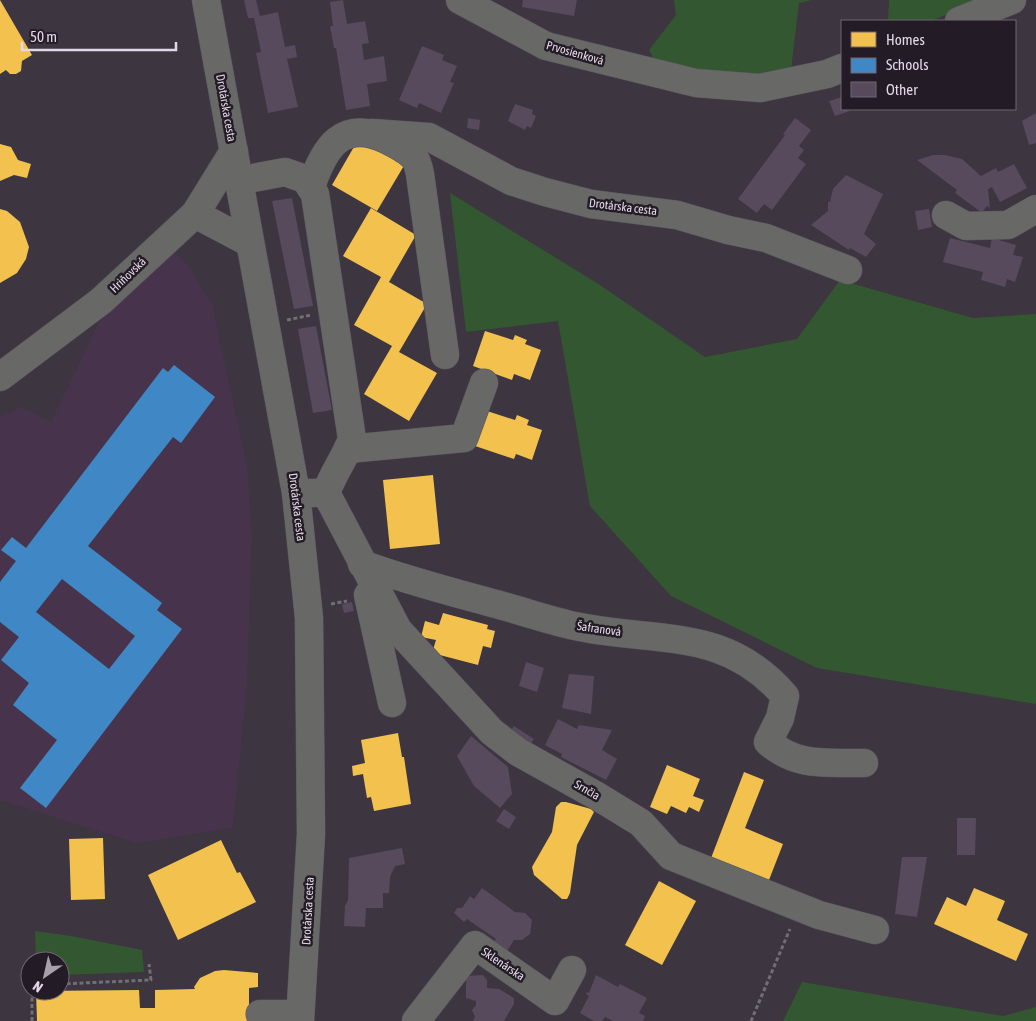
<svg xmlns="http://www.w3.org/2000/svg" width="1036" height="1021" font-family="'Asap Condensed',sans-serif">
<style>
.built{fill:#47344c}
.green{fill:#335730}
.homes{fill:#f2c14e}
.schools{fill:#3f88c5;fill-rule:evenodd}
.building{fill:#574a5c}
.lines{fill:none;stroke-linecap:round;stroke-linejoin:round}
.minor-casing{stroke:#5a535d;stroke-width:29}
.path{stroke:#706f71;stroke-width:3;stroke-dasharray:4 2.5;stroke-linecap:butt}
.minor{stroke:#686867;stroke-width:28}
.labels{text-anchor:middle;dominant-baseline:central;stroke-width:5;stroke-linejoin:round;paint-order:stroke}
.street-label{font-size:12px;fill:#e3d9e6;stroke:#231b25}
</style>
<rect width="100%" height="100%" fill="#3d3540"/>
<polygon class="built" points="174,252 190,268 212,304 247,466 252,536 247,684 233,828 137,843 0,800 0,417 21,407 51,422 99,322 127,292"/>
<g class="green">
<polygon points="674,0 812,0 799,3 790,78 660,70 649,50 676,15"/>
<polygon points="889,0 986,0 930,21 888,21"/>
<polygon points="450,193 597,283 705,357 797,339 840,280 973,318 1036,314 1036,704 817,668 671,596 590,506 558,321 466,332"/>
<polygon points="35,931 71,936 142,950 144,972 60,975 60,961 36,961"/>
<polygon points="802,982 1003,1016 1036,1007 1036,1021 783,1021"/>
</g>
<g class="homes">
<polygon points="0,0 32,55 22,61 21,71 16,74 10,74 6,70 0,74"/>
<polygon points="359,138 405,164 377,211 332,185"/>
<polygon points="0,144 11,147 18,160 31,164 27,178 14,175 0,181"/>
<polygon points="371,208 416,235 389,282 427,304 399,352 437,373 409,421 364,394 392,346 354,325 381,277 343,256"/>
<polygon points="0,209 7,211 20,222 29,247 26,259 17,273 0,283"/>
<polygon points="485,331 513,340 515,335 527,340 525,344 541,350 530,380 514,374 512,380 473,366"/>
<polygon points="487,411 515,420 517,415 529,420 527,425 542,430 532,460 516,454 514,459 475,446"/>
<polygon points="433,475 440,544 390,549 383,480"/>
<polygon points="443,613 488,625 487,629 495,631 491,648 483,646 478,665 432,653 436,640 421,637 425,621 439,625"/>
<polygon points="398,733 402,757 404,757 411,804 374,811 371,797 367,798 363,774 353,776 352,766 365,763 361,740"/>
<polygon points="667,765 700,779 693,796 704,800 699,812 689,807 686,813 671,806 667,814 650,807"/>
<polygon points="744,772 764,780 745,828 783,844 769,880 708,866"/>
<polygon points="561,802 566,802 591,809 594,812 577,845 570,893 567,899 562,899 534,875 532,867 552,832 556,807"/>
<polygon points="103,838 105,899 71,900 69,839"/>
<polygon points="221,840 237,873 240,872 256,902 178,940 148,875"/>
<polygon points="659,881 696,901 662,965 625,945"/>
<polygon points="974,888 1005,901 997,920 1028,934 1016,961 934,924 947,897 966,906"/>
<polygon points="224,970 258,973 258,987 249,988 249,1006 258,1006 258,1021 37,1021 36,991 139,990 140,1008 155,1008 155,990 195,989 194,987 200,978 215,971"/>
</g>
<path class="schools" d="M174 365 215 397 181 443 173 437 88 546 162 603 157 610 182 629 46 808 20 788 57 740 13 705 29 683 1 660 19 637 0 622V582L16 561 1 550 12 537 26 548 163 368 168 372ZM62 579 135 636 109 669 36 612Z"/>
<g class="building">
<polygon points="244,0 256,0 260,16 278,12 285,47 295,45 297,57 287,59 298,107 268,113 256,53 261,52 254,18 248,18"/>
<polygon points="343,0 347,24 365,21 369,43 362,44 364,60 384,56 387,81 367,84 370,106 346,110 336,48 334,48 330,26 333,26 330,2"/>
<polygon points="523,0 577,0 574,16 522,7"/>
<polygon points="422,46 444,55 442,60 457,66 450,82 454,83 441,113 419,103 417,108 399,100"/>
<polygon points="842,97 842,109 850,111 835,116 829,101"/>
<polygon points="515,104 533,110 532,114 536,116 531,128 527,126 525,130 508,121"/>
<polygon points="1036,113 1036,143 1029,145 1022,121"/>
<polygon points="468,118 480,120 479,130 467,128"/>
<polygon points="795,118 811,130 799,146 804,150 798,158 806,164 772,210 764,204 757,213 738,199 785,135 783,134"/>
<polygon points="933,155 945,155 962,159 981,176 996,168 998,172 1014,164 1027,188 1000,202 992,187 988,189 990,208 987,206 983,211 986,213 985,215 955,193 957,190 917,160"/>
<polygon points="846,175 883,194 864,234 876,244 866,257 850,248 849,250 811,225 828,211 828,202 830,202 833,189"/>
<polygon points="292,198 313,306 294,309 272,201"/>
<polygon points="929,209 932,227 918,230 915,211"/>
<polygon points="950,238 990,248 992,238 1016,245 1013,255 1023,257 1015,282 1007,279 1005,287 981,280 983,272 943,262"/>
<polygon points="316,326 332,410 313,413 298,329"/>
<polygon points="352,602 354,611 344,613 342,604"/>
<polygon points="526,662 544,668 537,692 519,686"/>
<polygon points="569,674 594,676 591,714 562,708"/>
<polygon points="558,719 577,729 579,725 612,730 602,750 617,759 606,780 561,757 562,754 545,745"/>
<polygon points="514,726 534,739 525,752 505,737"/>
<polygon points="471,736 508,767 512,794 500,808 474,786 457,756"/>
<polygon points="504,809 516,817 509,829 496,821"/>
<polygon points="957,818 976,818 975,855 957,855"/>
<polygon points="402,848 405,864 395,866 390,877 389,893 383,893 383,908 366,908 365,927 344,926 345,906 348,900 349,858"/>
<polygon points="902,857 927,857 917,917 895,914"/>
<polygon points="482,888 515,912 525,913 532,920 530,934 522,940 514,940 507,951 493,943 496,939 467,919 464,922 454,913 457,908 462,908 470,896 474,899"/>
<polygon points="483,975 487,980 487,988 499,989 514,998 514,1004 504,1021 473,1021 475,1017 472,1010 476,1005 476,1001 466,998 466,976"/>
<polygon points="596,975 618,987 620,984 647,998 639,1013 645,1016 643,1021 613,1021 605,1017 602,1021 594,1021 580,1013 589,996 586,994 587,992 589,993"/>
</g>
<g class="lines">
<defs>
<g id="minor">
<polyline points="206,0 296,493 309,618 311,834 300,1021"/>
<polyline points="460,0 546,46 696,83 760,88 827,74 842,68"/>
<polyline points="959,21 1012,0"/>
<polyline points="372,133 429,137 511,181 545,192 591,204 677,215 728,230 766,238 848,270"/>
<path d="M237 181 285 172 305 179 315 194 352 439C345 458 333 473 326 493"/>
<path d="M311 187C324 148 342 118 387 140 395 144 410 152 415 159 418 163 419 170 420 174L445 355"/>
<polyline points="195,214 250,243"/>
<polyline points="946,215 966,226 1008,225 1036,209"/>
<polyline points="0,377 101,301 195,214 234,151"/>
<polyline points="348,449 464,438 484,383"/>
<polyline points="296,493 326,493 398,630 492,732 518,752 597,796 641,823 671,856 819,915 875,930"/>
<path d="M362 564C408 581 456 593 503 606 529 613 554 622 580 627 659 643 726 627 785 696L780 718 768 742C798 768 828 762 864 763"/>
<polyline points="368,595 392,703"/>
<polyline points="260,1014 300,1014"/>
<polyline points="416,1021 475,945 555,1001 572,970"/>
</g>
</defs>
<use href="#minor" class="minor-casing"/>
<g class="path">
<polyline points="287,320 311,315"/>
<polyline points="331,604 347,601"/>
<polyline points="60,984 151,980 149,964"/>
<polyline points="32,1021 32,991"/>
<polyline points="751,1021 790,929"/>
</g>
<use href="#minor" class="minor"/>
</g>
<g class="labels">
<g class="street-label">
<text transform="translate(575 53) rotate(16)">Prvosienková</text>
<text transform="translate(226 108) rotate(80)">Drotárska cesta</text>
<text transform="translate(623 207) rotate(7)">Drotárska cesta</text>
<text transform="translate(128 275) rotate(-44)">Hriňovská</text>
<text transform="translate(297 507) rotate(83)">Drotárska cesta</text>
<text transform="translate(599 629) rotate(8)">Šafranová</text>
<text transform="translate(587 790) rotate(30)">Srnčia</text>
<text transform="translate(308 911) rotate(-87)">Drotárska cesta</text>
<text transform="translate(503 964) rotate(34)">Sklenárska</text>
</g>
</g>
<rect x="841" y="20" width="175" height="90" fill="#231b25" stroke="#706772"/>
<rect x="851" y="32" width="25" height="15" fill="#f2c14e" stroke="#706772"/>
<text x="886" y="45" font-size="15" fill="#e3d9e6">Homes</text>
<rect x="851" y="58" width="25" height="15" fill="#3f88c5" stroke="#706772"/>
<text x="886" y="70" font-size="15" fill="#e3d9e6">Schools</text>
<rect x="851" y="82" width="25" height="15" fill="#574a5c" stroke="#706772"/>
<text x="886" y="95" font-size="15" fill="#e3d9e6">Other</text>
<g transform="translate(45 976) rotate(214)"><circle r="24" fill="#231b25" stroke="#706772"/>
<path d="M0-4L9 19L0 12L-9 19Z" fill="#a9a0ac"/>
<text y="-8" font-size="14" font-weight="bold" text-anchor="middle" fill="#e3d9e6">N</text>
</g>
<path d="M22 42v8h154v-8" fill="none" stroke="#e3d9e6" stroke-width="2.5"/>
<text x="30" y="42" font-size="15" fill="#e3d9e6" stroke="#231b25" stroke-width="4" paint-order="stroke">50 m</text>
</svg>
